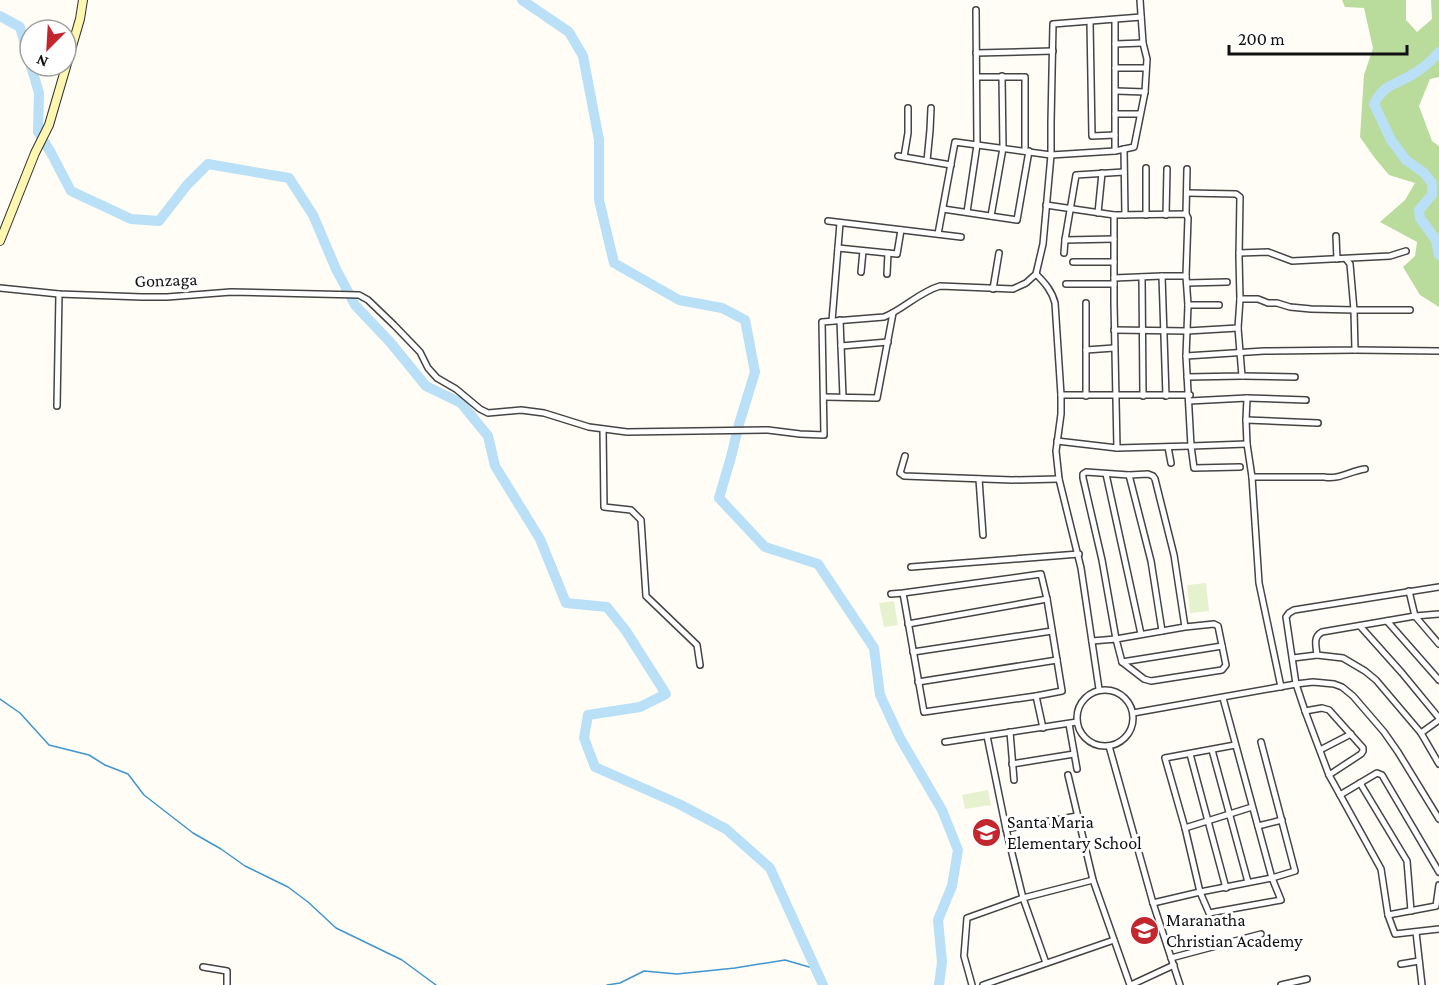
<svg xmlns="http://www.w3.org/2000/svg" width="1439" height="985" font-family="'Crimson Pro',serif">
<style>
.forest{fill:#b9dc9c}
.pitch{fill:#e6f2cf}
.lines{fill:none;stroke-linecap:round;stroke-linejoin:round}
.stream{stroke:#3f96cf;stroke-width:1.5}
.river{stroke:#b9e0f7;stroke-width:10}
.street-casing{stroke:#444;stroke-width:8}
.secondary-casing{stroke:#333;stroke-width:10}
.street{stroke:#fff;stroke-width:5}
.secondary{stroke:#fff6b0;stroke-width:8}
.labels{text-anchor:middle;dominant-baseline:central;stroke-width:6;stroke-linejoin:round;paint-order:stroke}
.street-label{font-size:18px;fill:#111;stroke:#fff}
.poi-label{font-size:18px;fill:#111;stroke:#fff;text-anchor:start}
</style>
<rect width="100%" height="100%" fill="#fffdf5"/>
<polygon class="forest" points="1342,0 1406,0 1406,20 1417,32 1432,19 1431,0 1439,0 1439,77 1430,79 1419,106 1432,141 1439,146 1439,307 1420,295 1403,267 1415,256 1417,242 1380,222 1405,200 1415,183 1389,175 1374,157 1360,137 1364,75 1373,48 1364,8 1345,7"/>
<g class="pitch">
<polygon points="1206,583 1209,611 1190,613 1187,585"/>
<polygon points="894,601 898,625 884,627 879,603"/>
<polygon points="988,790 991,805 965,809 962,795"/>
</g>
<g class="lines">
<g class="stream">
<polyline points="0,699 20,713 49,745 89,755 105,765 128,774 144,795 193,833 221,849 245,866 288,887 308,902 336,928 402,960 436,985"/>
<polyline points="607,985 620,983 644,971 677,974 735,968 785,960 816,969"/>
</g>
<g class="river">
<polyline points="522,0 569,32 583,56 599,140 599,200 614,263 679,300 722,308 745,320 755,372 739,424 731,457 719,498 765,547 818,564 874,648 880,695 900,738 942,810 958,850 952,886 938,920 942,962 939,985"/>
<polyline points="0,16 20,27 30,62"/>
<path d="M1439 52C1431 62 1419 71 1408 77 1392 86 1384 85 1374 104L1391 140 1406 160 1424 173 1432 183V195L1419 210 1420 218 1436 240 1439 255"/>
<polyline points="31,66 39,93 38,132 50,151 71,191 131,219 159,221 187,185 208,164 289,178 313,215 336,269 355,305 390,342 426,386 461,403 488,436 495,466 540,539 566,603 607,607 626,631 666,694 640,707 588,715 584,738 595,767 679,804 726,829 770,868 823,985"/>
</g>
<defs>
<g id="street">
<polyline points="1115,20 1115,151"/>
<polyline points="1090,22 1092,136 1115,135"/>
<polyline points="1115,44 1143,43"/>
<polyline points="976,53 1053,51"/>
<polyline points="1115,68 1146,68"/>
<polyline points="977,77 1025,77 1025,151"/>
<polyline points="1116,91 1145,92"/>
<polyline points="1115,114 1140,114"/>
<polyline points="1124,149 1125,215"/>
<polyline points="898,156 951,165"/>
<polyline points="904,157 908,133 908,108"/>
<polyline points="927,161 930,130 931,108"/>
<polyline points="1146,168 1146,215"/>
<polyline points="1187,193 1236,194 1240,197 1239,257 1240,299 1238,328 1242,376 1187,377"/>
<polyline points="1046,205 1114,215 1186,214 1188,218 1186,276 1188,305 1186,356 1191,446 1117,448 1057,441"/>
<polyline points="943,209 1017,220 1029,151"/>
<polyline points="967,212 977,145 976,10"/>
<polyline points="1098,213 1102,173"/>
<polyline points="1186,214 1187,169"/>
<polyline points="1114,215 1114,303 1117,448"/>
<polyline points="1166,215 1167,169"/>
<polyline points="991,216 1003,148 1002,76"/>
<polyline points="828,221 961,237"/>
<polyline points="938,234 955,142 1051,155 1115,151 1134,147 1145,92 1147,59 1143,43 1140,0"/>
<polyline points="1336,236 1337,259"/>
<polyline points="1114,239 1065,240 1076,175 1124,172"/>
<polyline points="838,248 897,254 901,230"/>
<polyline points="1064,253 1065,240"/>
<polyline points="1239,253 1268,252 1292,261 1390,256 1406,251"/>
<polyline points="1346,259 1350,264 1354,310 1410,310"/>
<polyline points="1073,262 1114,262"/>
<polyline points="861,272 863,251"/>
<polyline points="887,274 888,253"/>
<path d="M1036 274C1045 283 1052 291 1055 303L1061 395V414L1056 451 1059 479 1081 568 1099 689"/>
<polyline points="1162,276 1166,396"/>
<polyline points="1142,277 1143,396"/>
<polyline points="1114,278 1162,276 1186,276"/>
<polyline points="1187,283 1227,282"/>
<polyline points="1066,284 1114,284"/>
<path d="M0 288 59 294 142 297H167L231 292 359 295 368 300 394 325 420 352 428 368 437 378 456 389 480 409 488 413 521 410 544 413 589 427 627 432 768 430 800 434 824 435 822 322 884 317C904 309 919 292 940 286L1013 289 1026 283 1036 274 1043 244 1051 155V122L1053 24 1141 17"/>
<polyline points="993,289 999,253"/>
<polyline points="1086,303 1086,396"/>
<polyline points="1188,305 1219,305"/>
<polyline points="840,320 843,397"/>
<polyline points="832,321 840,223"/>
<polyline points="1114,330 1187,331 1238,328"/>
<polyline points="841,346 888,342"/>
<polyline points="1086,350 1114,348"/>
<polyline points="1355,350 1439,351"/>
<polyline points="1186,356 1264,351 1355,350 1354,310 1311,309 1290,307 1277,303 1268,303 1258,299 1240,299"/>
<polyline points="1242,376 1295,377"/>
<polyline points="1061,395 1190,395"/>
<polyline points="824,397 877,398 893,313"/>
<polyline points="1247,398 1306,400"/>
<polyline points="1189,401 1247,398 1246,420 1247,444 1252,477 1259,583 1281,687"/>
<polyline points="57,406 59,294"/>
<polyline points="1246,420 1318,423"/>
<polyline points="603,429 604,507 631,510 641,520 646,596 697,645 700,665"/>
<polyline points="1168,447 1171,463"/>
<polyline points="905,456 900,473 904,476 1012,480 1059,479"/>
<polyline points="1240,467 1194,468 1191,446 1247,444"/>
<polyline points="1106,474 1141,634"/>
<polyline points="1129,475 1151,561 1162,631"/>
<path d="M1252 477H1324C1339 480 1350 471 1365 469"/>
<polyline points="979,479 983,535"/>
<polyline points="911,567 1079,554"/>
<polyline points="1439,587 1294,610 1289,613 1286,617 1296,684 1305,711 1329,775 1381,869 1388,915 1395,934 1439,929"/>
<polyline points="1409,591 1415,616 1439,644"/>
<polyline points="891,594 903,593 1041,574 1047,599 1062,691 1036,696 924,712 903,593"/>
<path d="M1439 614 1415 616 1322 632C1313 637 1316 645 1317 655L1343 658 1365 671 1376 680 1421 733 1439 764"/>
<polyline points="1387,621 1439,680"/>
<polyline points="908,624 1047,599"/>
<polyline points="1360,626 1402,673 1439,718"/>
<polyline points="1092,641 1116,639 1185,627 1214,624 1218,626 1226,665 1222,670 1151,681 1144,679 1122,662 1116,639 1102,560 1083,478 1083,474 1086,472 1129,475 1148,474 1153,476 1155,479 1174,555 1185,627"/>
<polyline points="913,652 1052,631"/>
<polyline points="1293,658 1317,655"/>
<polyline points="1122,662 1222,646"/>
<polyline points="918,682 1057,660"/>
<circle cx="1105" cy="718" r="28"/>
<polyline points="1036,696 1043,728"/>
<polyline points="1223,698 1272,878 1281,900 1209,913 1200,892 1185,828 1165,758 1235,745"/>
<polyline points="1305,711 1322,708 1329,710 1363,748 1363,751 1361,754 1329,775"/>
<polyline points="1133,713 1296,684 1313,682 1334,684 1342,687 1353,696 1384,732 1398,752 1439,819"/>
<polyline points="1069,724 1077,769"/>
<polyline points="1010,732 1014,780"/>
<polyline points="1421,733 1439,720"/>
<polyline points="987,736 1006,829 1023,898 1046,963"/>
<polyline points="945,742 1077,722"/>
<polyline points="1109,746 1153,903 1180,985"/>
<polyline points="1212,750 1248,882"/>
<polyline points="1320,750 1351,734"/>
<polyline points="1190,754 1226,888"/>
<polyline points="1012,764 1074,754"/>
<polyline points="1068,775 1093,880 1130,985"/>
<polyline points="1360,783 1407,861 1411,911"/>
<polyline points="1340,795 1377,773 1382,775 1439,872"/>
<polyline points="1258,826 1282,820"/>
<polyline points="1185,828 1252,807"/>
<polyline points="1006,829 1077,816"/>
<polyline points="1153,903 1200,892 1272,878 1295,871 1261,742"/>
<polyline points="1388,915 1436,906 1439,885"/>
<polyline points="1416,932 1422,985"/>
<polyline points="1171,958 1261,934"/>
<polyline points="1401,964 1419,961"/>
<polyline points="203,967 227,971 227,985"/>
<polyline points="972,985 964,956 967,918 1023,898 1093,880"/>
<polyline points="983,985 1114,940"/>
<polyline points="1131,985 1174,965"/>
<polyline points="1281,985 1307,979"/>
</g>
<polyline id="secondary" points="0,241 35,153 49,125 80,19 83,0"/>
</defs>
<use href="#street" class="street-casing"/>
<use href="#secondary" class="secondary-casing"/>
<use href="#street" class="street"/>
<use href="#secondary" class="secondary"/>
</g>
<defs>
<symbol id="school-disc" viewBox="-11 -11 22 22"><circle r="9.5" fill="#c4262e" stroke="#fff"/><path d="M0-5L7-2L0 1L-7-2ZM-4 1L0 2.5L4 1V4Q0 6-4 4Z" fill="#fff"/></symbol>
</defs>
<g fill-rule="evenodd">
<use href="#school-disc" x="970" y="816" width="33" height="33"/>
<use href="#school-disc" x="1128" y="914" width="33" height="33"/>
</g>
<g class="labels">
<g class="street-label">
<text transform="translate(166 280) rotate(-2)">Gonzaga</text>
</g>
<g class="poi-label">
<text x="1007" y="822">Santa Maria<tspan x="1007" dy="21">Elementary School</tspan></text>
<text x="1166" y="920">Maranatha<tspan x="1166" dy="21">Christian Academy</tspan></text>
</g>
</g>
<g transform="translate(48 48) rotate(204)"><circle r="28" fill="#ffffff" stroke="#a0a0a0" stroke-width="1.5"/>
<path d="M0-4.5L10 22L0 15L-10 22Z" fill="#c4262e"/>
<text y="-9" font-size="16" font-weight="bold" text-anchor="middle" fill="#111111">N</text>
</g>
<path d="M1229 45v9h178v-9" fill="none" stroke="#111111" stroke-width="3"/>
<text x="1238" y="45" font-size="18" fill="#111111" stroke="#ffffff" stroke-width="4.5" paint-order="stroke">200 m</text>
</svg>
